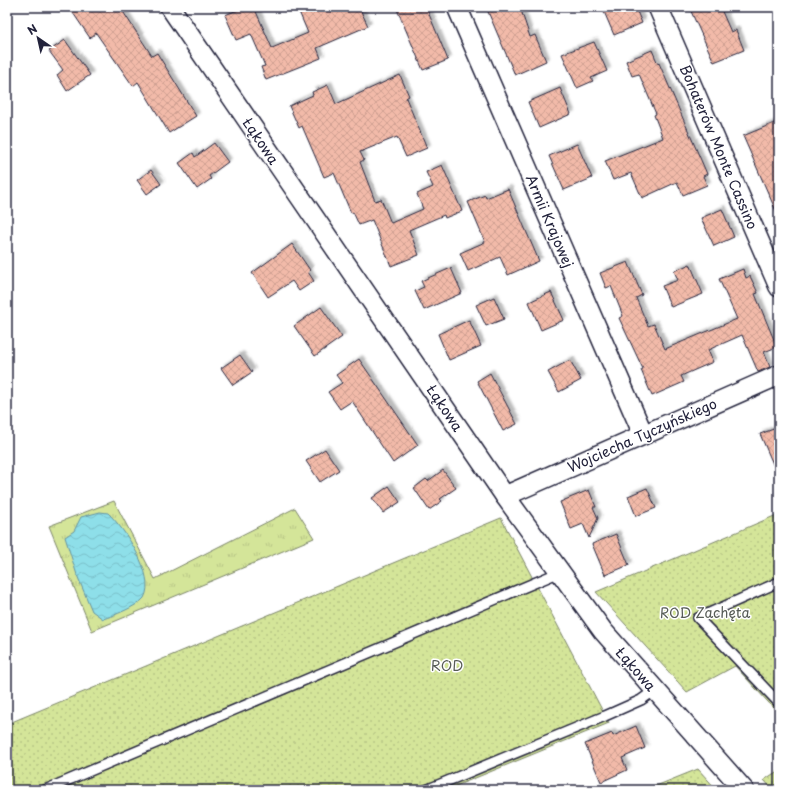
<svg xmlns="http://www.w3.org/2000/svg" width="786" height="797" font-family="'Playpen Sans',sans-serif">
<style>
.grass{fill:url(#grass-dots);stroke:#7b846a}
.park{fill:url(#park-tufts);stroke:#7b846a}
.water{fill:url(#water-waves);stroke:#6393a3}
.building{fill:url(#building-cross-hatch);stroke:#22223b;filter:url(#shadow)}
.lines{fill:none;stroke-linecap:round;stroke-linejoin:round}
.lane-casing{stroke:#22223b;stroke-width:12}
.street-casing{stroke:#22223b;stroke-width:22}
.lane{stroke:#fff;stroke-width:9}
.street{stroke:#fff;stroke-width:19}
.labels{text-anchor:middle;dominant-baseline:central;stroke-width:3;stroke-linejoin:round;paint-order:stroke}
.street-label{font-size:14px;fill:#22223b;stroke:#fff}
.park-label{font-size:14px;fill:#575c57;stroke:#fff}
</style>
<defs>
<pattern id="grass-dots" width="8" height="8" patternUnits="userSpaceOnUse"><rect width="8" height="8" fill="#d4e599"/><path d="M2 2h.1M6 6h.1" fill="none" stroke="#b6c485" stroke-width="1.8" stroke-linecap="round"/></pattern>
<pattern id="park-tufts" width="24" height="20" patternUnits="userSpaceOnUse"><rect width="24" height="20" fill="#d4e599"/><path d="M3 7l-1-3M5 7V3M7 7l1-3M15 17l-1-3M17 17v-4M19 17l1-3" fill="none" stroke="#b6c485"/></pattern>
<pattern id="water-waves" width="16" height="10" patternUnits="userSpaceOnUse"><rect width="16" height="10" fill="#8edfe9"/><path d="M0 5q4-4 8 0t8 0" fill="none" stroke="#7abfc9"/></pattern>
<pattern id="building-cross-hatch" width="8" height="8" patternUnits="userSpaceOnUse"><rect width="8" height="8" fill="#f2baa9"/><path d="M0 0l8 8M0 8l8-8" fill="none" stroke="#cfa092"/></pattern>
<filter id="shadow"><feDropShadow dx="3.5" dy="-3.5" stdDeviation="1" flood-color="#0004"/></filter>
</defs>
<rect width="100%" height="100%" fill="#fff"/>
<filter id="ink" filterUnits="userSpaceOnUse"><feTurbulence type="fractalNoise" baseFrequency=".025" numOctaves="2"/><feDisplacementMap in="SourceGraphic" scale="8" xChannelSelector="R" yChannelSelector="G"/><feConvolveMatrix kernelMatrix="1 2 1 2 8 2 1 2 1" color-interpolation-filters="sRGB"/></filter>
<g filter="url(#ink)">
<g class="grass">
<polygon points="779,514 779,714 735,666 687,692 596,592"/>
<polygon points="501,518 609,723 446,790 7,790 7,724"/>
<polygon points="698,769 717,790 646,790"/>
<polygon points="779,770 779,790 773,790 764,780"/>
</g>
<polygon class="park" points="114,501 155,579 295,508 314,538 92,631 49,526"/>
<path class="water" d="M100 512 108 513C124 528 157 576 144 598 138 606 113 616 103 619L92 611 77 575 65 537 74 531 81 517Z"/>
<g class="building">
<polygon points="69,7 120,7 152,56 157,53 196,116 169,133 138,82 133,86 96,33 90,38"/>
<polygon points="245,7 254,7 272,48 308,33 297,7 359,7 368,26 317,48 321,58 266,80 261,67 265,66 251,34 236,40 225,15"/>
<polygon points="396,7 426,7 448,60 423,70"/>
<polygon points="486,7 520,7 530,37 535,35 546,61 515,75"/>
<polygon points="602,7 635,7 642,23 614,35"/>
<polygon points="689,7 720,7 731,32 736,30 744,50 714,62"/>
<polygon points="65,40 90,75 67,91 57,75 63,70 49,51"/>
<polygon points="594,42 607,71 591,78 593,81 577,88 562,54"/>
<polygon points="652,50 658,64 659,63 707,174 703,176 707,185 683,195 677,182 642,198 631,173 613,180 605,161 663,138 654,115 656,114 639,74 632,76 626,61"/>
<polygon points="400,75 409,96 406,98 427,148 406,157 397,137 360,152 364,160 360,162 375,201 381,199 391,223 423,209 417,194 433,187 426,172 442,165 462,211 445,218 444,215 409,230 419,255 391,266 372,220 359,225 353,212 351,213 334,173 324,177 302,126 299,128 289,106 313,95 312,92 328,85 336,104"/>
<polygon points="560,88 571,114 539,128 528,102"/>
<polygon points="779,121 779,218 743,136"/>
<polygon points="214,143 228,162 209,176 211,179 197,189 179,163 193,153 195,157"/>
<polygon points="577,144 592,178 564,190 549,156"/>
<polygon points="151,170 161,184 147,194 137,180"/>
<polygon points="508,189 539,261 508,275 500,257 468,271 460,253 485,242 468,202 485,195 486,198"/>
<polygon points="722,209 734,237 714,246 701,218"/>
<polygon points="292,244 310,270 308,272 314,281 299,291 292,281 268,297 252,273"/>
<polygon points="628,262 642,295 636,298 648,326 654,324 665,349 737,319 719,279 743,269 746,278 750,276 758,293 755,294 777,347 764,352 770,367 758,372 742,335 708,350 713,362 681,376 684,382 652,396 641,370 643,369 619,318 623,316 611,286 606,288 600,273"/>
<polygon points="690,264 703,294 671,307 662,286 678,280 674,271"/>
<polygon points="451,268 462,293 424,310 415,291 424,287 421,281"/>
<polygon points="551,292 564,320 541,330 529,302"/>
<polygon points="494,297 504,319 486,326 476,305"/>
<polygon points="321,307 342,337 315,356 294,326"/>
<polygon points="469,320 481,346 449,360 438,334"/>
<polygon points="240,355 252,372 233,385 221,368"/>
<polygon points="359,359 418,445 393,463 352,401 340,409 328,392 342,383 336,375"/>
<polygon points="570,360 581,380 559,392 548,372"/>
<polygon points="490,373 517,424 503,431 477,381"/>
<polygon points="779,427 779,478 760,434"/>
<polygon points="325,449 339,470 320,482 306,461"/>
<polygon points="443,470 456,488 440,499 442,501 429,510 414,488 426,479 428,481"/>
<polygon points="389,486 400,502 383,513 372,498"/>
<polygon points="647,488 656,508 636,516 628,496"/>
<polygon points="589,490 596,507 593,507 598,518 589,538 583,524 571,529 560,502"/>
<polygon points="616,534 629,565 605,575 592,544"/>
<polygon points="636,726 645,748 622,758 627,770 601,782 585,744 612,733 613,736"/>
</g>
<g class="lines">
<defs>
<g id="lane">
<polyline points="779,582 698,618 779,703"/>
<polyline points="45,790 560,572"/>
<polyline points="426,790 605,716 641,700 655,690"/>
</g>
<g id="street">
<polyline points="170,7 505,496 603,631 744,790"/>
<polyline points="457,7 643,434"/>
<polyline points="658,7 779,287"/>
<polyline points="505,496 779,375"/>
</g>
</defs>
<use href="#lane" class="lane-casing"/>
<use href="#street" class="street-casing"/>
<use href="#lane" class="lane"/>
<use href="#street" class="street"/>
</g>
</g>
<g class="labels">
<g class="street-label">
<text transform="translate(261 141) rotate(56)">Łąkowa</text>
<text transform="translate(719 147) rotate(67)">Bohaterów Monte Cassino</text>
<text transform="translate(550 221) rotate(67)">Armii Krajowej</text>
<text transform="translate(445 408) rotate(56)">Łąkowa</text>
<text transform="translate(642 435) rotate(-24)">Wojciecha Tyczyńskiego</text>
<text transform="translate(636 669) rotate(49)">Łąkowa</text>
</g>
<g class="park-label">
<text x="705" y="612">ROD Zachęta</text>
<text x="447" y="665">ROD</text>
</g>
</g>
<rect width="786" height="797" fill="none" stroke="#fff" stroke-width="24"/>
<rect x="12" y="12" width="762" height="773" fill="none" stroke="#22223b" stroke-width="1.5" filter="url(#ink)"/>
<g transform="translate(38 38) rotate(326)" stroke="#ffffff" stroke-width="3" paint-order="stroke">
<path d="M0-3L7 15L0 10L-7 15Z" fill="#22223b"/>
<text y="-6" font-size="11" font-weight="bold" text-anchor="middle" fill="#22223b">N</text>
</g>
</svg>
